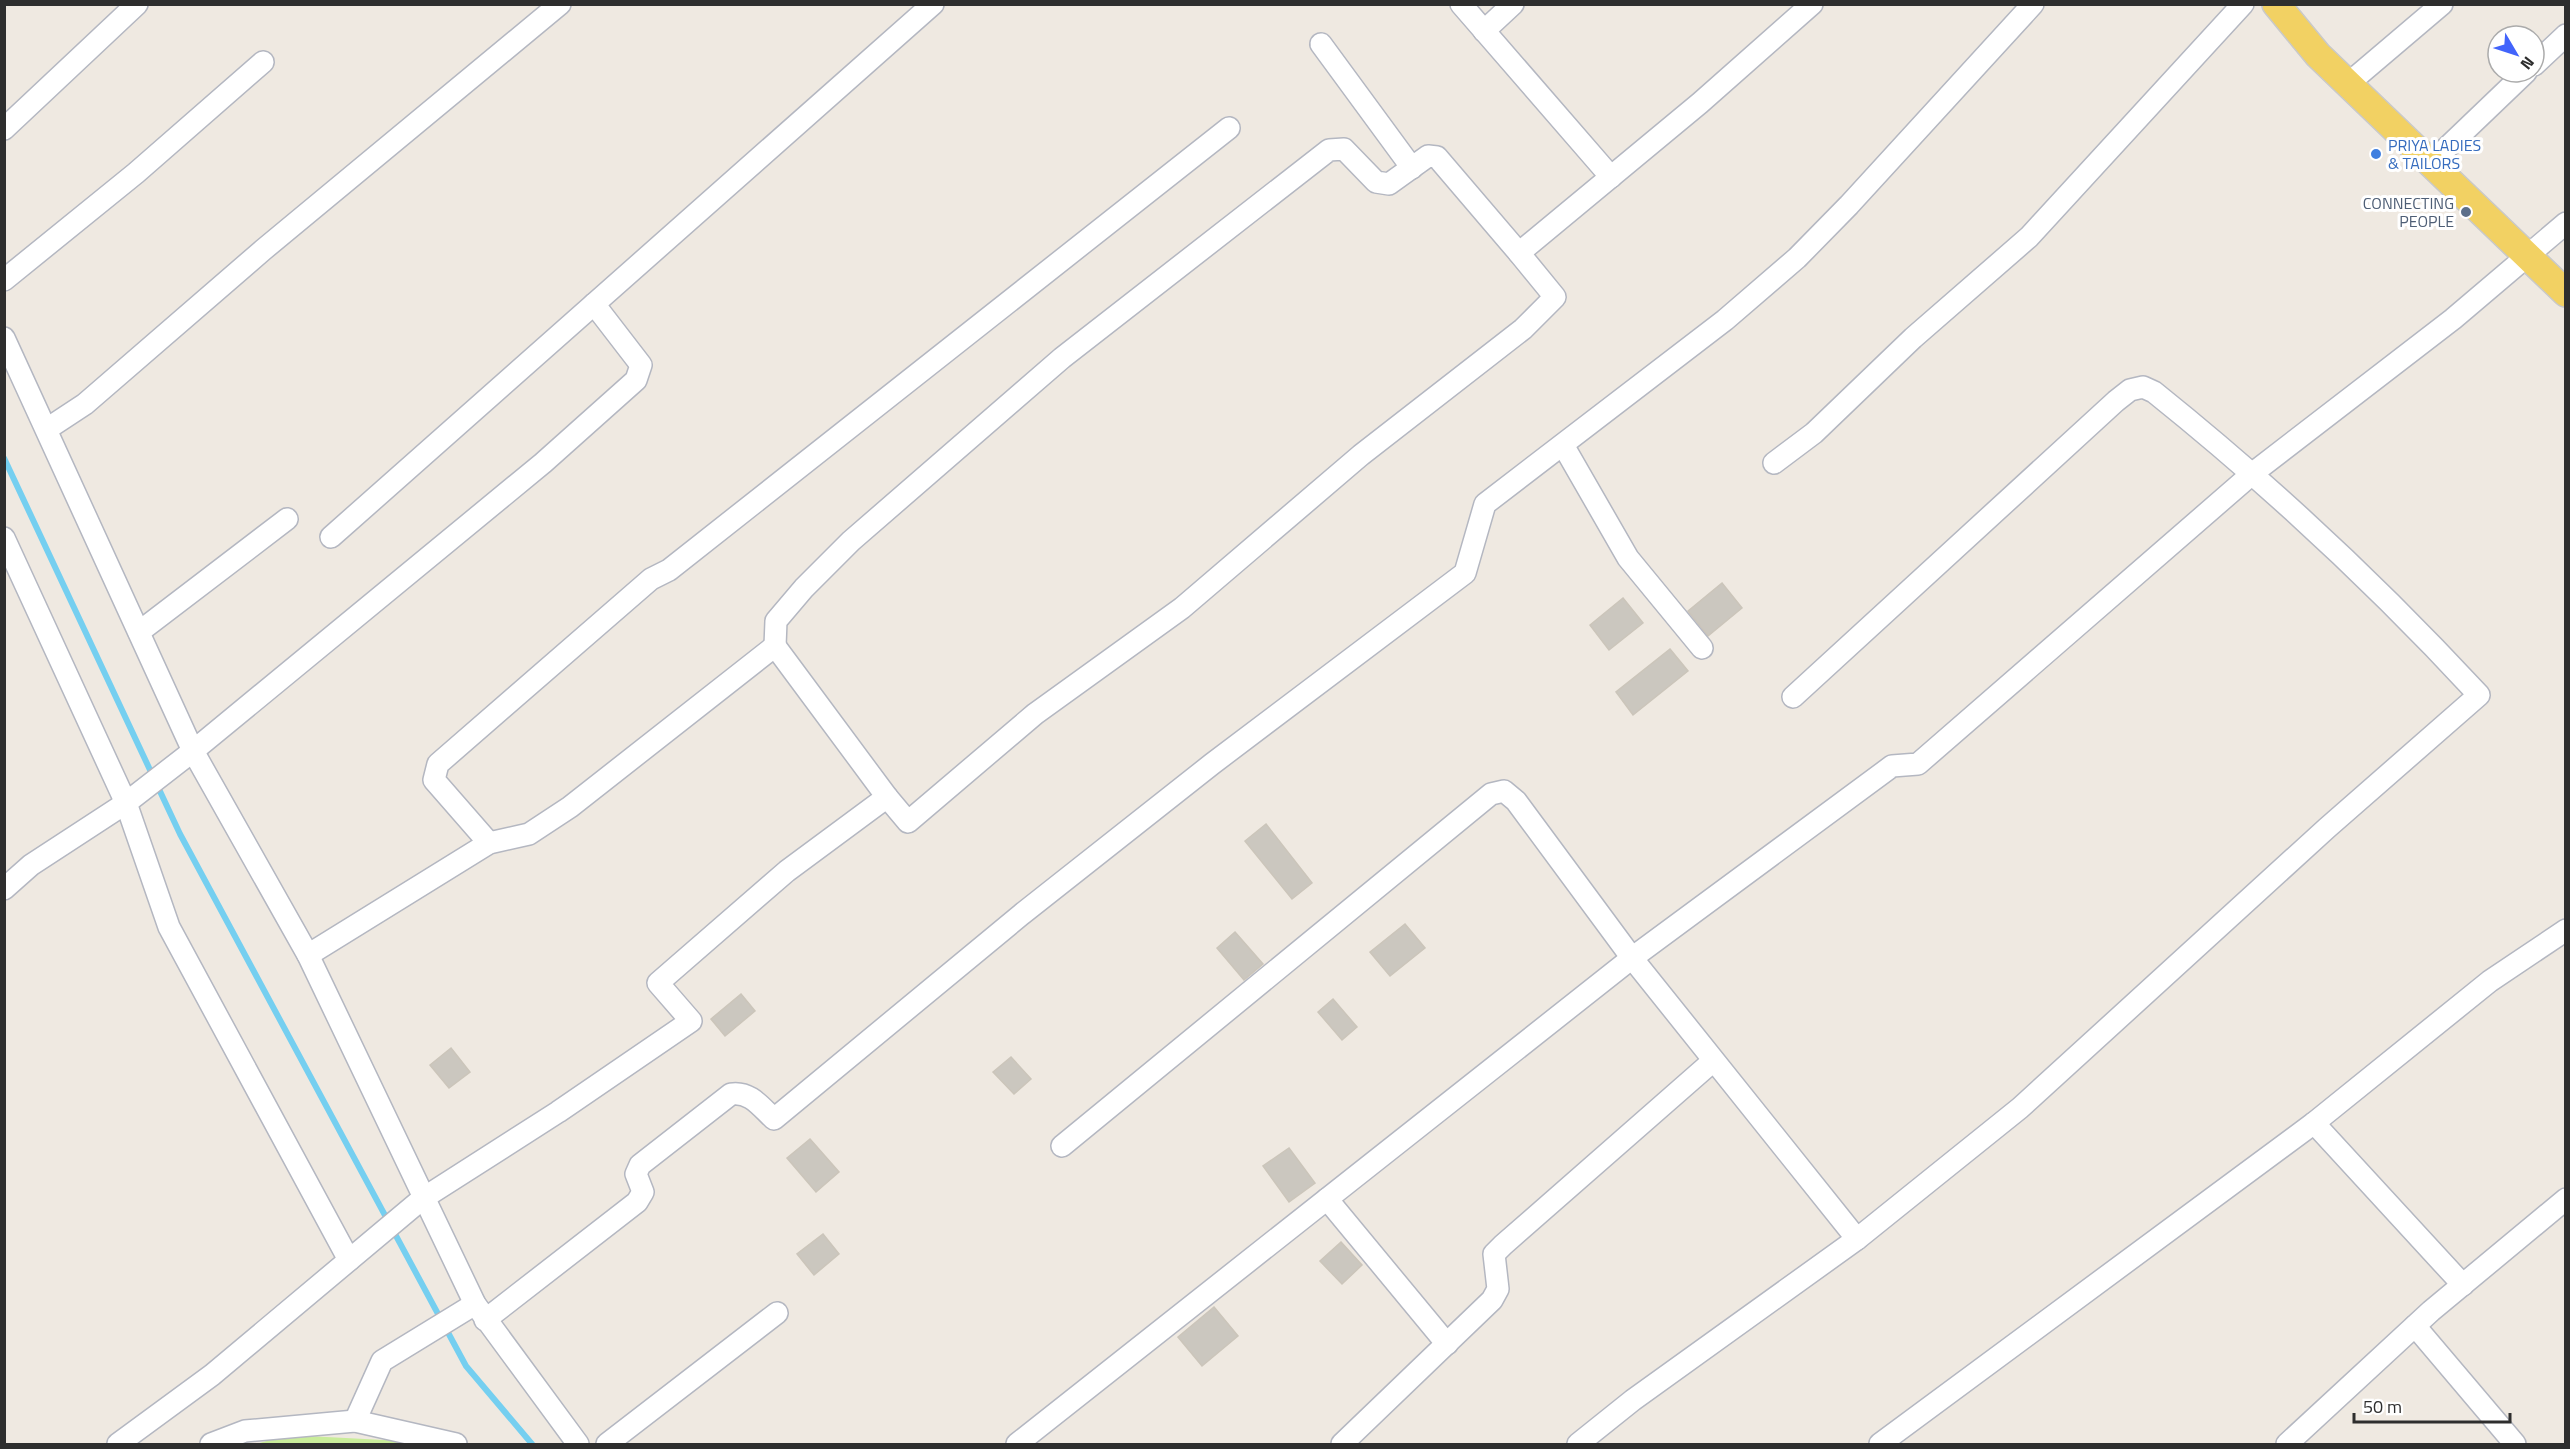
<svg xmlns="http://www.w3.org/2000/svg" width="2570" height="1449" font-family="'Titillium Web',sans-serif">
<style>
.pitch{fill:#c9ec9a}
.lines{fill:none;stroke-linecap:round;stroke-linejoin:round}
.stream{stroke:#75cff0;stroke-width:6}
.building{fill:#cbc7bf;stroke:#cbc5ba;stroke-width:1.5}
.minor-casing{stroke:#b4b7c1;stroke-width:24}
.major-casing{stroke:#c9c9c9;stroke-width:30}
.minor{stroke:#fff;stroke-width:21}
.major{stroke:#f2d163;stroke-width:27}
.shop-dot{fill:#3f7fe0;stroke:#fff;stroke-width:2}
.service-dot{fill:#5c6f8a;stroke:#fff;stroke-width:2}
.labels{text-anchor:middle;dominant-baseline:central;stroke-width:6;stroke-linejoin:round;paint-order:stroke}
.shop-label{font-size:16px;fill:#366cbe;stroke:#fff;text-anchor:start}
.service-label{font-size:16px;fill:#4e5e75;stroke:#fff;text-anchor:end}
</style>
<rect width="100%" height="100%" fill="#efe9e1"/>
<polygon class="pitch" points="288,1435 403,1441 411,1444 256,1444"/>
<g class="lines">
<polyline class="stream" points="4,458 180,834 466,1366 532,1444"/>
</g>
<g class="building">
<polygon points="1722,583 1742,608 1708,636 1688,611"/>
<polygon points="1623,598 1643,623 1609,650 1590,625"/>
<polygon points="1670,649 1688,671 1633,715 1616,692"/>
<polygon points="1266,824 1312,883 1292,899 1245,841"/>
<polygon points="1405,924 1425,948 1390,976 1370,952"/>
<polygon points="1235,932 1263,964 1244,980 1217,948"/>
<polygon points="741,994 755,1011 725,1036 711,1019"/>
<polygon points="1333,999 1357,1027 1342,1040 1318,1012"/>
<polygon points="451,1048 470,1072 449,1088 430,1065"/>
<polygon points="1011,1057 1031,1079 1014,1094 993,1072"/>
<polygon points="810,1139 839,1172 816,1192 787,1158"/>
<polygon points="1289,1148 1315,1183 1289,1202 1263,1166"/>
<polygon points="823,1234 839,1254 814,1275 797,1254"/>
<polygon points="1341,1242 1362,1265 1342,1284 1320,1261"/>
<polygon points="1214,1307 1238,1336 1202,1366 1178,1337"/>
</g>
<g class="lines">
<defs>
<g id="minor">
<polyline points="1461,4 1611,177"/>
<polyline points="1484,31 1513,4"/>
<polyline points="1321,44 1412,168"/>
<polyline points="2534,65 2566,35"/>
<polyline points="2349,83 2442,4"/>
<polyline points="4,129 137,4"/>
<polyline points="2432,162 2526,72"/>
<polyline points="4,280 136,173 263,62"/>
<polyline points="4,338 193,751 308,955 475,1304 578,1444"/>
<polyline points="47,429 85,404 263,250 560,4"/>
<polyline points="1563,445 1628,558 1702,648"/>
<polyline points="1774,463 1814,433 1913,338 2029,237 2243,4"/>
<polyline points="331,537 933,4"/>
<polyline points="4,538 126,803 169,927 349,1260"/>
<polyline points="139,632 287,519"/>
<polyline points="775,646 776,621 804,588 851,541 1062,358 1329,150 1344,149 1376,182 1389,184 1428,156 1437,157 1519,253"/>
<polyline points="489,843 434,780 438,764 651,579 669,570 1229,128"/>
<polyline points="4,889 31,865 126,803 193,751 543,463 636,380 641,365 594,304"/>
<polyline points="308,955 489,843 529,834 570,807 775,646 887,797"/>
<polyline points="1062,1146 1491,794 1504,791 1516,801 1632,958 1857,1239"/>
<polyline points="1327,1199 1447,1344"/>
<polyline points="2463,1285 2314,1123 2490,981 2566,930"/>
<path d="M485 1320 637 1202 643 1192 636 1174 640 1165 731 1094C750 1091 761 1107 774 1119L1022 914 1212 764 1465 573 1485 504 1725 320 1797 258 1849 205 2033 4"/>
<polyline points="2415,1326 2515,1444"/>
<polyline points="355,1421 382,1361 475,1304"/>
<polyline points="118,1444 212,1375 422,1199 558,1112 691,1021 658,983 787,871 887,797 908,822 1035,714 1182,608 1361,455 1523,329 1555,297 1519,253 1700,103 1812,4"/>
<polyline points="211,1444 245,1431 355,1421 456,1444"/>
<polyline points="607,1444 777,1313"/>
<polyline points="1017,1444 1632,958 1892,766 1918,764 2253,473 2453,319 2566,223"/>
<polyline points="1342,1444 1492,1300 1498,1289 1494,1254 1503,1245 1713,1061"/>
<path d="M1578 1444 1633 1400 1857 1239 2020 1108 2327 828 2479 695C2378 586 2270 485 2154 392L2143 387 2130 390 2116 401 1793 697"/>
<polyline points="1880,1444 2314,1123"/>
<polyline points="2287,1444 2431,1311 2566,1199"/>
</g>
<polyline id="major" points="2276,4 2318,55 2566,293"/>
</defs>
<use href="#minor" class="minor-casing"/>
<use href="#major" class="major-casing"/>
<use href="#minor" class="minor"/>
<use href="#major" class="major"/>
</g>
<circle class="shop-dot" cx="2376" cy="154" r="6"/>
<circle class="service-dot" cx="2466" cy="212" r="6"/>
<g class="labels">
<g class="shop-label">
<text x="2388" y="145">PRIYA LADIES<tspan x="2388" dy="18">&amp; TAILORS</tspan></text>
</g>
<g class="service-label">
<text x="2454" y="203">CONNECTING<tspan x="2454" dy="18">PEOPLE</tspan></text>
</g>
</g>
<rect width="2570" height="1449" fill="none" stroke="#2e2e2e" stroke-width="12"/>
<g transform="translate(2516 54) rotate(129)"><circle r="28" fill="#ffffff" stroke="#ababab" stroke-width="1.5"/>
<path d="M0-4.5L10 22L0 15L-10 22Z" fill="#4264fb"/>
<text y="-9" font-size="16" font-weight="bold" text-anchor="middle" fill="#2e2e2e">N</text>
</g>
<path d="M2354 1413v9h156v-9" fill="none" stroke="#2e2e2e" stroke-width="3"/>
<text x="2363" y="1413" font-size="18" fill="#2e2e2e" stroke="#ffffff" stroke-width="4.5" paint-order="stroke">50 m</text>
</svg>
